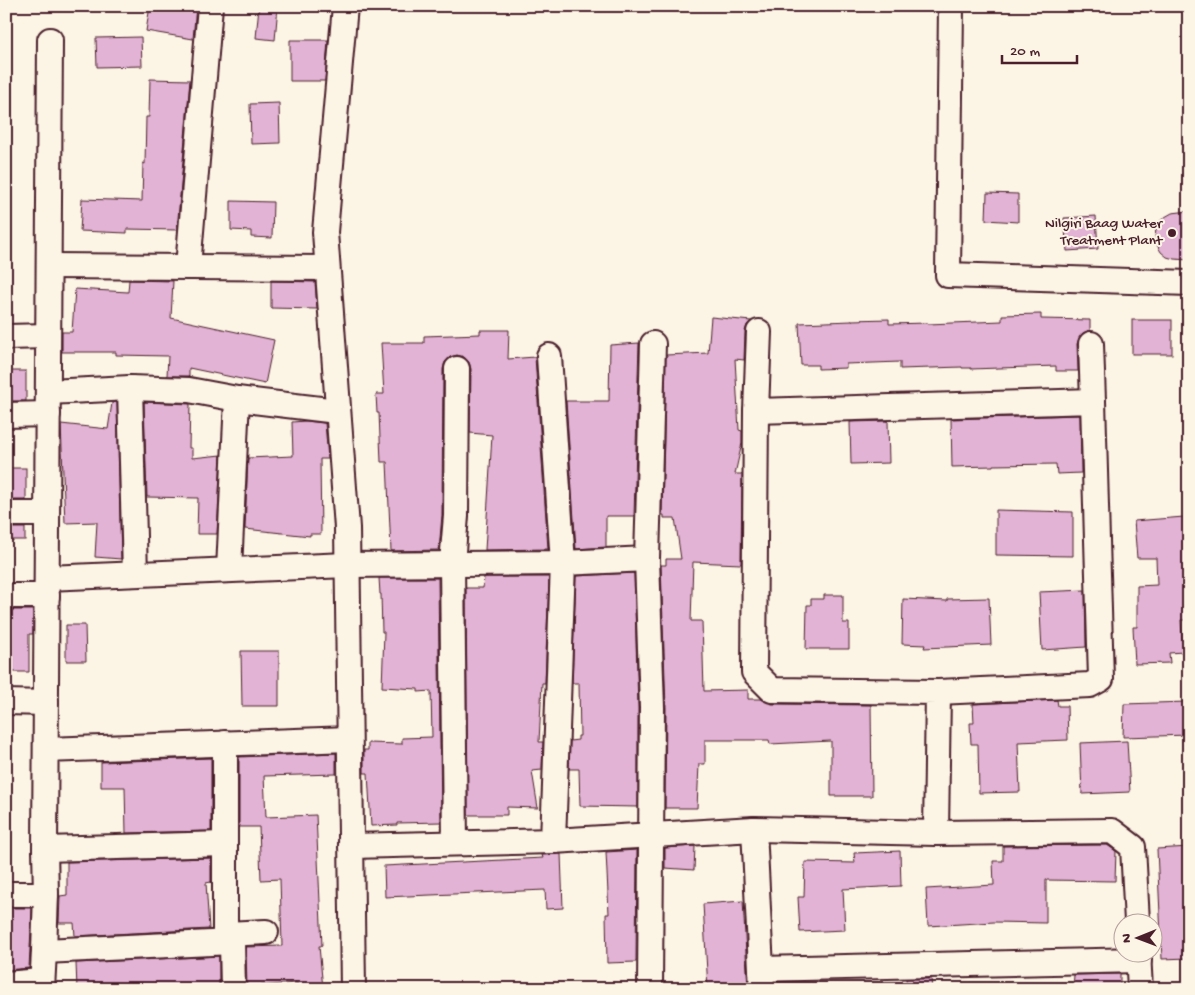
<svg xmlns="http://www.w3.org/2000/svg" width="1195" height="995" font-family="'Gochi Hand',sans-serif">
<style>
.building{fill:#e2b3d5;stroke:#4a1f2b}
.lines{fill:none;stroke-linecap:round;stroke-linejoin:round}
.minor-casing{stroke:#4a1f2b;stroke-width:28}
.minor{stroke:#fcf5e5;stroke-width:24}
.poi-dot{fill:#4a1f2b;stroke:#fcf5e5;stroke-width:2}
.labels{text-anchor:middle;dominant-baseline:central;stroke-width:4;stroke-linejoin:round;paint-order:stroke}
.poi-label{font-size:15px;fill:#4a1f2b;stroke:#fcf5e5;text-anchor:end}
</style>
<rect width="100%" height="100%" fill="#fcf5e5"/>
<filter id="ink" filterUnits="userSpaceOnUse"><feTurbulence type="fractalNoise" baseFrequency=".02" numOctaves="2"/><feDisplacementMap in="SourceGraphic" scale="10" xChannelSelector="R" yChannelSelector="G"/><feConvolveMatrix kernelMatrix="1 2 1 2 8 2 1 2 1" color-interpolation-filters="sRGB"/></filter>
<g filter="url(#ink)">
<g class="building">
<polygon points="150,6 196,6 193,39 146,31"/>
<polygon points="259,6 278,6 275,40 256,38"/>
<polygon points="141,37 142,66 97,67 96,38"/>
<polygon points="290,40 328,40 325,81 290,81"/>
<polygon points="150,79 190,80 177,230 127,229 127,233 80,231 82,199 142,201 143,163 145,164 146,117 149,117"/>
<polygon points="279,103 280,143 251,144 250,104"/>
<polygon points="987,193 1018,194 1018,222 986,220"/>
<polygon points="231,201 273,202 272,238 251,237 251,231 231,230"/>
<polygon points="1189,211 1189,260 1174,259 1167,257 1161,252 1157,245 1155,237 1156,229 1159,222 1165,217 1172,213"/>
<polygon points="1096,216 1098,249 1067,251 1064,218"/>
<polygon points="129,280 173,281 171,318 274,340 265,384 189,368 189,376 167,376 168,356 116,355 116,352 62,352 62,332 72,332 75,289 128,292"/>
<polygon points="271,281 315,282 317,309 271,308"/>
<polygon points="1041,314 1041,319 1090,320 1090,330 1083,333 1079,338 1077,344 1078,371 1056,371 1056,366 971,369 971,368 962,368 962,367 900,369 900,362 846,364 846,368 818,369 818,365 801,365 799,323 852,321 852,320 889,319 889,324 928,323 928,324 1002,321 1002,315"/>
<polygon points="711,317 751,321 747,325 745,331 744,360 735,359 739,430 742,431 742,443 735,474 742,474 741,564 693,562 691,621 702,621 704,691 748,690 748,699 761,699 772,704 871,705 872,796 831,796 831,741 770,744 769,740 705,740 705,764 699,764 697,808 665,808 666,708 661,565 666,565 666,559 681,559 675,518 664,518 664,515 662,515 666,355 708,353"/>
<rect x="1132" y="320" width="40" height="34"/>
<polygon points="480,330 509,330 508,359 535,357 548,549 485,550 492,435 470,433 471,369 469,362 464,357 457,355 450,357 445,362 443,369 442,515 439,550 391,551 387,462 381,462 379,413 377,413 376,394 384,394 381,343 424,343 424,336 480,334"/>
<polygon points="639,343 634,516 606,516 606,547 576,549 566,401 609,401 610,345"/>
<rect x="6" y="371" width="20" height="30"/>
<polygon points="117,402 121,559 95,557 97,522 65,523 61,424 108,429 112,403"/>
<polygon points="144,402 190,404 189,448 192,448 192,458 221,455 217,534 197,534 198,498 147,497"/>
<polygon points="1080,415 1081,473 1057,474 1056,464 993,465 993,466 952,467 951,419"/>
<polygon points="306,421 325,423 328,459 320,459 321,534 310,534 310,536 245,529 248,458 293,456 292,422"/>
<polygon points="888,421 889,463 851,464 850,422"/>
<rect x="6" y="468" width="20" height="32"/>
<polygon points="996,510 1073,512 1073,556 996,555"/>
<polygon points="1184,517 1189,573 1189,620 1181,620 1183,652 1169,653 1170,663 1135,664 1133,627 1137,627 1137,586 1157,585 1156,558 1137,558 1134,521"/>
<rect x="6" y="528" width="19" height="12"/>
<polygon points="634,573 638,708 638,807 580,806 579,769 569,769 570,741 578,740 578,736 580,736 579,683 572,683 576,576"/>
<polygon points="484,577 549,577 545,683 542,683 539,742 543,742 542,770 532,771 538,808 507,807 507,815 468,815 466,588 483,588"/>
<polygon points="379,578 438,578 441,822 397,823 397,825 371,826 368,773 364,773 364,750 368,750 368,743 402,744 402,738 432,737 431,691 418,692 418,689 382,687 384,632 382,632 381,594 380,594"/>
<polygon points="1085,590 1086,647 1042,650 1039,592"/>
<polygon points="824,595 843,595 843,623 849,623 849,649 806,649 807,605 811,605 811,599 824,599"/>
<polygon points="989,598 991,645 924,648 925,645 902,644 903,599 947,601 947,599"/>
<polygon points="6,610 33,610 33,634 29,634 29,672 6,672"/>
<polygon points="66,625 85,625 86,661 66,661"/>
<polygon points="241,651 279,651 279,706 242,706"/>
<polygon points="1057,700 1058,706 1067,706 1068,740 1018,742 1020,792 979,793 978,744 971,744 970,723 974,723 973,704"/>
<polygon points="1187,702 1189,735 1123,737 1124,704"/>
<polygon points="1127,741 1130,792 1082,794 1080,743"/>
<polygon points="336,753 336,774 264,776 266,817 316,815 322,946 319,946 323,989 298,989 297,983 256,986 256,989 247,989 246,947 282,946 280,879 261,880 259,827 239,827 239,757"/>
<polygon points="211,758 211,831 126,833 125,787 101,787 101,762"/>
<polygon points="1107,845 1116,851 1115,881 1046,880 1046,923 994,922 928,926 926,889 994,885 993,861 1003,861 1003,846"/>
<polygon points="695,846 694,870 665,868 665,848"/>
<polygon points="1189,847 1189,958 1162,959 1157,849"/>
<polygon points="637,850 636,962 607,963 606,914 609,914 606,852"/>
<polygon points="900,851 901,886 843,889 845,930 800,932 798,897 804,897 805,862 855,863 854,853"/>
<polygon points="561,854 563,908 546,909 545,890 385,897 384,866 543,858 542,855"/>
<polygon points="211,858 211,882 206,883 209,929 75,936 74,923 59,923 60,896 67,895 67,862"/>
<polygon points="743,901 748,989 708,989 703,904"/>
<polygon points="6,908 32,908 29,968 6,970"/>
<polygon points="219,956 219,989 77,989 76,963"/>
<polygon points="1120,974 1120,989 1073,989 1074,975"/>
<polygon points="906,979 931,979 932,989 907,989"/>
</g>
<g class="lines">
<defs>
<g id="minor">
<polyline points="345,6 325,232 347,528 353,989"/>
<polyline points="951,6 948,275 1189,283"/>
<polyline points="49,266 327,268"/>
<polyline points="188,267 210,6"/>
<polyline points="759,332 756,411 754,672 772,690 938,692 936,833"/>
<polyline points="6,337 48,336"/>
<polyline points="1091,344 1093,401"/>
<polyline points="549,356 563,563 553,841"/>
<polyline points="130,388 135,574"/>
<polyline points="48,392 130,388 189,390 237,399 337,411"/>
<polyline points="756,411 1093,401 1101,679 1090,685 938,692"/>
<polyline points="6,415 48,414"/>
<polyline points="6,514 47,514"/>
<polyline points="229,570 237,399"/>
<polyline points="47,578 347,565 563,563 647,559"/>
<polyline points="6,596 47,596"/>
<polyline points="6,702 46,703"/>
<polyline points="225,743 225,934 232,942 233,989"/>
<polyline points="46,750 349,739"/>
<polyline points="754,829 762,989"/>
<polyline points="455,843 452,563 456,516 457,369"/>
<polyline points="351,846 553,841 754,829 936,833 1112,831 1133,847 1137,922"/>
<polyline points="45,849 225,844"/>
<polyline points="6,894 46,894"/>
<polyline points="225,934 266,932"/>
<polyline points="44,951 232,942"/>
<polyline points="1138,952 1140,989"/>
<polyline points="761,969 1139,960"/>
<polyline points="6,984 41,981"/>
<polyline points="42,989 44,951 46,894 45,849 50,40"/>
<polyline points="650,989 652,708 647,559 653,344"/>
</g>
</defs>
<use href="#minor" class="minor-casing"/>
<use href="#minor" class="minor"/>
</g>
</g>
<circle class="poi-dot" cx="1172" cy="233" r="5"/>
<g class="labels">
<g class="poi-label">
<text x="1162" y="224">Nilgiri Baag Water<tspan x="1162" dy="17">Treatment Plant</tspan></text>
</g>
</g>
<rect width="1195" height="995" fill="none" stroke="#fcf5e5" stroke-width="25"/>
<rect x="12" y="12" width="1170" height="970" fill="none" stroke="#4a1f2b" stroke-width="2" filter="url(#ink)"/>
<g transform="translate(1138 938) rotate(269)"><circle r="24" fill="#fcf5e5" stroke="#b59f9b"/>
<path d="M0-4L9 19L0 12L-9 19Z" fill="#4a1f2b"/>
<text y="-8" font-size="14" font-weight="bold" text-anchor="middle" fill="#4a1f2b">N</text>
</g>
<path d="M1002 55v8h75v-8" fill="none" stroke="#4a1f2b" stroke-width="2.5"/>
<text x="1010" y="55" font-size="15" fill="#4a1f2b" stroke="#fcf5e5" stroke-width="4" paint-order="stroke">20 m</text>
</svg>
